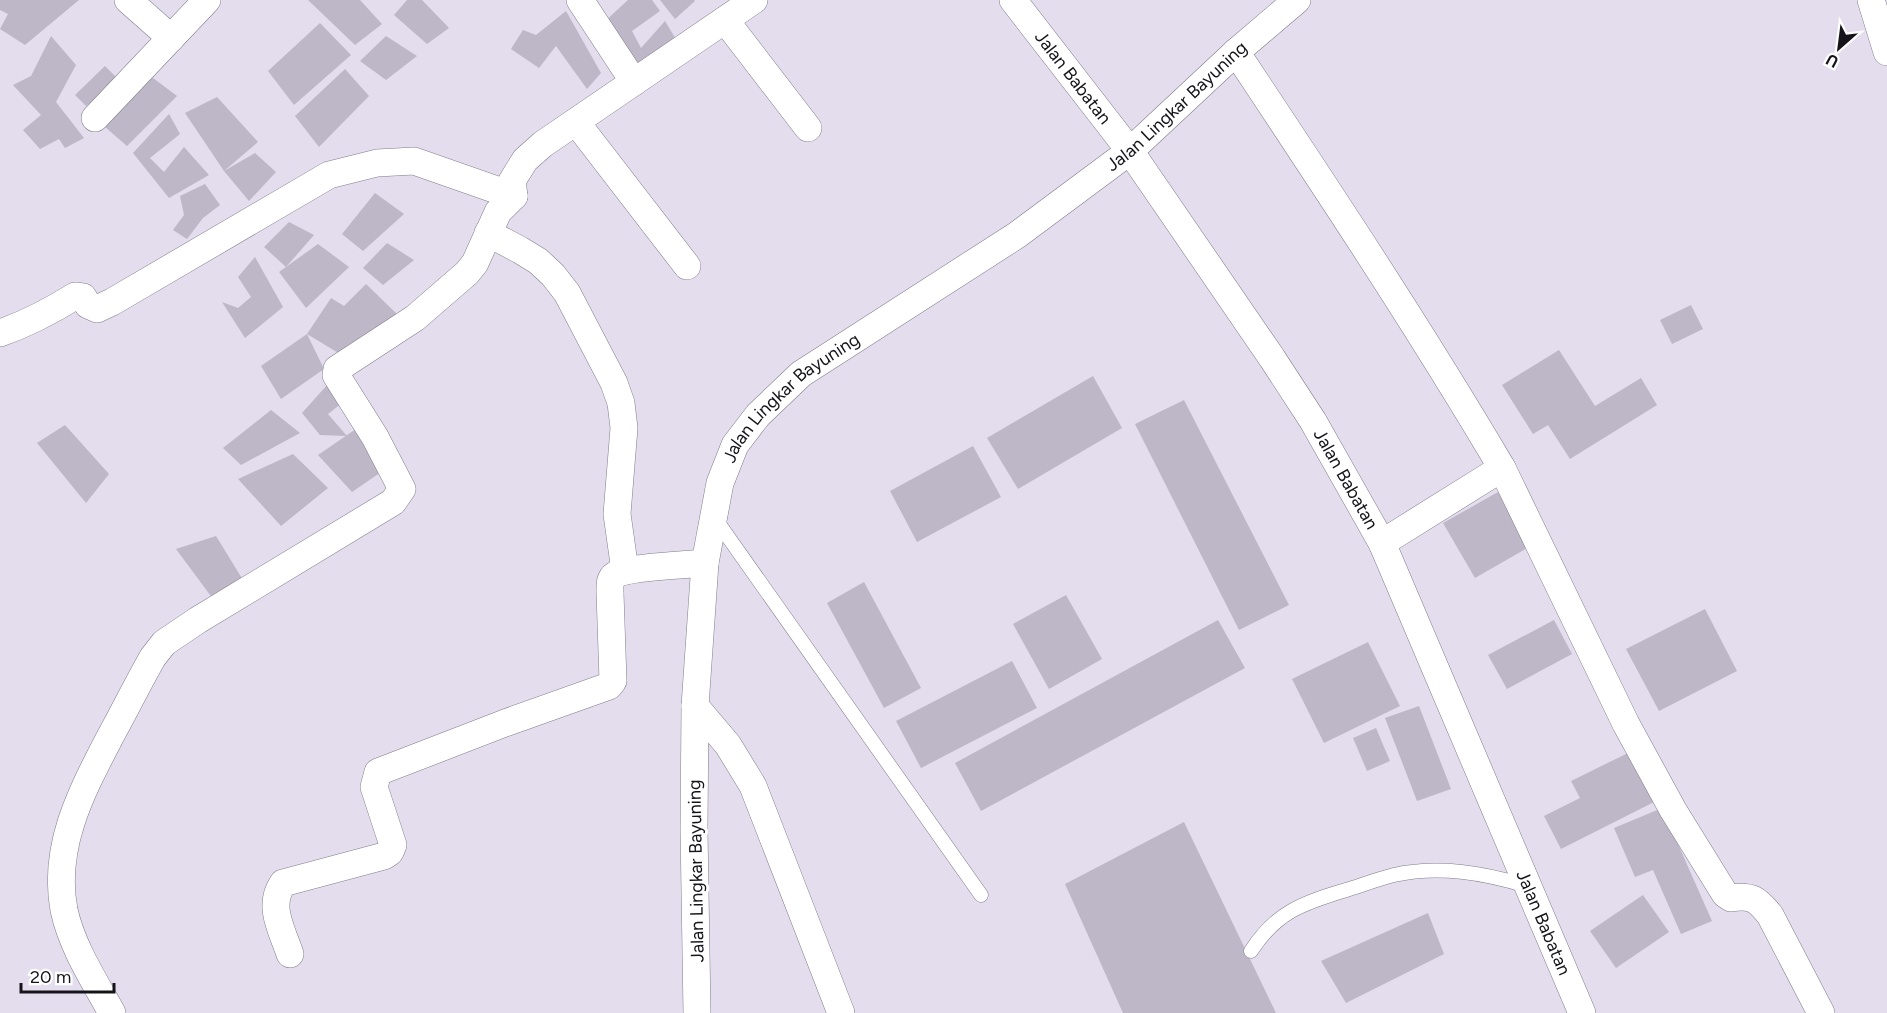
<svg xmlns="http://www.w3.org/2000/svg" width="1887" height="1013" font-family="Figtree,sans-serif">
<style>
.building{fill:#bdb7c7}
.lines{fill:none;stroke-linecap:round;stroke-linejoin:round}
.service-casing{stroke:#827c8c;stroke-width:15}
.minor-casing{stroke:#827c8c;stroke-width:28}
.service{stroke:#fff;stroke-width:14}
.minor{stroke:#fff;stroke-width:27}
.labels{text-anchor:middle;dominant-baseline:central;stroke-width:6;stroke-linejoin:round;paint-order:stroke}
.street-label{font-size:18px;fill:#16141a;stroke:#fff}
</style>
<rect width="100%" height="100%" fill="#e3ddee"/>
<g class="building">
<polygon points="0,0 79,0 25,45 0,29 8,14 0,10"/>
<polygon points="308,0 360,0 382,24 355,45"/>
<polygon points="407,0 422,0 449,28 427,44 394,15"/>
<polygon points="628,0 652,0 660,11 632,31 641,48 665,21 677,41 635,70 602,24"/>
<polygon points="660,0 694,0 695,1 675,19"/>
<polygon points="566,11 601,73 587,89 556,46 539,68 511,49 523,30 536,35"/>
<polygon points="320,23 351,55 294,105 268,71"/>
<polygon points="51,36 76,65 56,102 84,138 65,148 59,139 40,149 23,130 41,115 13,85 31,76"/>
<polygon points="386,36 417,56 386,80 360,61"/>
<polygon points="105,66 119,80 86,106 75,95"/>
<polygon points="345,69 369,96 319,147 295,116"/>
<polygon points="153,78 177,96 127,146 97,120"/>
<polygon points="217,97 258,142 224,171 255,153 276,172 249,201 224,171 185,113"/>
<polygon points="169,114 180,134 150,158 164,172 184,147 209,175 169,198 133,153"/>
<polygon points="205,184 220,205 203,218 187,239 173,230 184,215 180,196"/>
<polygon points="375,193 404,214 363,251 342,234"/>
<polygon points="289,222 314,235 286,267 264,247"/>
<polygon points="387,243 414,260 383,285 363,268"/>
<polygon points="318,244 349,267 306,308 279,272"/>
<polygon points="255,257 283,307 245,338 222,302 238,308 251,297 238,277"/>
<polygon points="366,284 398,315 340,354 307,334 324,369 281,399 261,366 307,334 331,298 344,306"/>
<polygon points="1691,305 1703,329 1672,344 1660,320"/>
<polygon points="1559,350 1595,406 1641,378 1657,405 1570,459 1548,425 1533,434 1502,385"/>
<polygon points="1093,376 1122,428 1018,489 987,438"/>
<polygon points="328,384 342,403 328,414 347,436 320,435 302,413"/>
<polygon points="1184,400 1289,605 1239,630 1135,424"/>
<polygon points="271,410 300,433 241,465 223,448"/>
<polygon points="65,425 109,474 86,503 37,443"/>
<polygon points="356,429 387,468 352,492 318,455"/>
<polygon points="973,446 1001,497 917,542 890,491"/>
<polygon points="293,454 328,488 281,526 238,479"/>
<polygon points="1498,492 1529,547 1475,578 1443,523"/>
<polygon points="216,536 243,580 219,607 176,549"/>
<polygon points="864,582 921,688 884,708 827,603"/>
<polygon points="1066,595 1102,659 1049,689 1013,624"/>
<polygon points="1705,609 1737,671 1659,711 1626,649"/>
<polygon points="1218,620 1245,668 981,811 955,763"/>
<polygon points="1554,620 1572,654 1507,689 1488,655"/>
<polygon points="1368,642 1400,706 1324,743 1292,679"/>
<polygon points="1012,661 1037,708 921,768 896,721"/>
<polygon points="1419,706 1451,789 1417,801 1385,718"/>
<polygon points="1376,728 1390,761 1367,771 1353,738"/>
<polygon points="1632,751 1658,800 1561,849 1544,816 1580,798 1571,781"/>
<polygon points="1662,808 1712,921 1681,934 1653,870 1635,877 1614,828"/>
<polygon points="1184,822 1276,1013 1123,1013 1065,884"/>
<polygon points="1643,895 1669,932 1616,968 1590,931"/>
<polygon points="1428,913 1444,954 1346,1003 1321,961"/>
</g>
<g class="lines">
<defs>
<g id="service">
<polyline points="714,517 981,895"/>
<path d="M1251 951C1276 912 1303 903 1346 890 1362 885 1378 879 1394 875 1439 865 1484 873 1527 886"/>
</g>
<g id="minor">
<polyline points="128,0 171,38"/>
<polyline points="580,0 634,82"/>
<path id="s1" d="M1013 0 1130 151 1272 358 1313 421 1382 543 1582 1013"/>
<polyline points="1871,0 1887,52"/>
<polyline points="725,20 808,128"/>
<path d="M1236 52C1327 189 1418 326 1502 468L1382 543"/>
<polyline points="95,118 207,0"/>
<polyline points="576,122 687,266"/>
<polyline points="488,233 520,250 538,261 553,275 567,293 614,383 621,403 624,428 617,514 625,571"/>
<path d="M0 333C26 324 51 311 75 296L83 297 88 305 97 309 112 302 329 175 377 163 414 161 514 196"/>
<path d="M1502 468 1626 724 1673 810 1725 894 1731 898C1752 895 1757 899 1770 915L1821 1013"/>
<polyline points="695,706 728,745 753,786 841,1013"/>
<path d="M290 954C282 930 267 906 283 883L384 856 390 852 393 845 374 787 378 772 505 723 609 686 613 681 610 593C610 586 609 579 615 575 627 567 688 565 705 563"/>
<path d="M112 1013C94 980 72 947 64 910 52 846 82 791 110 737 125 710 138 683 153 657L164 643 198 620 393 502 402 489 375 437 336 375 337 369 415 318 467 273 475 263 498 212 514 196 512 181 525 160 543 144 754 0"/>
<path id="s2" d="M697 1013 694 830 695 706 705 563 720 483 735 445 758 415 801 374 1017 235 1130 151 1236 52 1297 0"/>
</g>
</defs>
<use href="#service" class="service-casing"/>
<use href="#minor" class="minor-casing"/>
<use href="#service" class="service"/>
<use href="#minor" class="minor"/>
</g>
<g class="labels">
<g class="street-label">
<text stroke="none"><textPath href="#s1" startOffset="98">Jalan Babatan</textPath></text>
<text stroke="none"><textPath href="#s2" startOffset="1132">Jalan Lingkar Bayuning</textPath></text>
<text stroke="none"><textPath href="#s2" startOffset="646">Jalan Lingkar Bayuning</textPath></text>
<text stroke="none"><textPath href="#s1" startOffset="584">Jalan Babatan</textPath></text>
<text transform="translate(696 871) rotate(-91)">Jalan Lingkar Bayuning</text>
<text stroke="none"><textPath href="#s1" startOffset="1070">Jalan Babatan</textPath></text>
</g>
</g>
<g transform="translate(1839 48) rotate(208)" stroke="#ffffff" stroke-width="4.5" paint-order="stroke">
<path d="M0-4.5L10 22L0 15L-10 22Z" fill="#16141a"/>
<text y="-9" font-size="16" font-weight="bold" text-anchor="middle" fill="#16141a">U</text>
</g>
<path d="M21 983v9h93v-9" fill="none" stroke="#16141a" stroke-width="3"/>
<text x="30" y="983" font-size="18" fill="#16141a" stroke="#ffffff" stroke-width="4.5" paint-order="stroke">20 m</text>
</svg>
